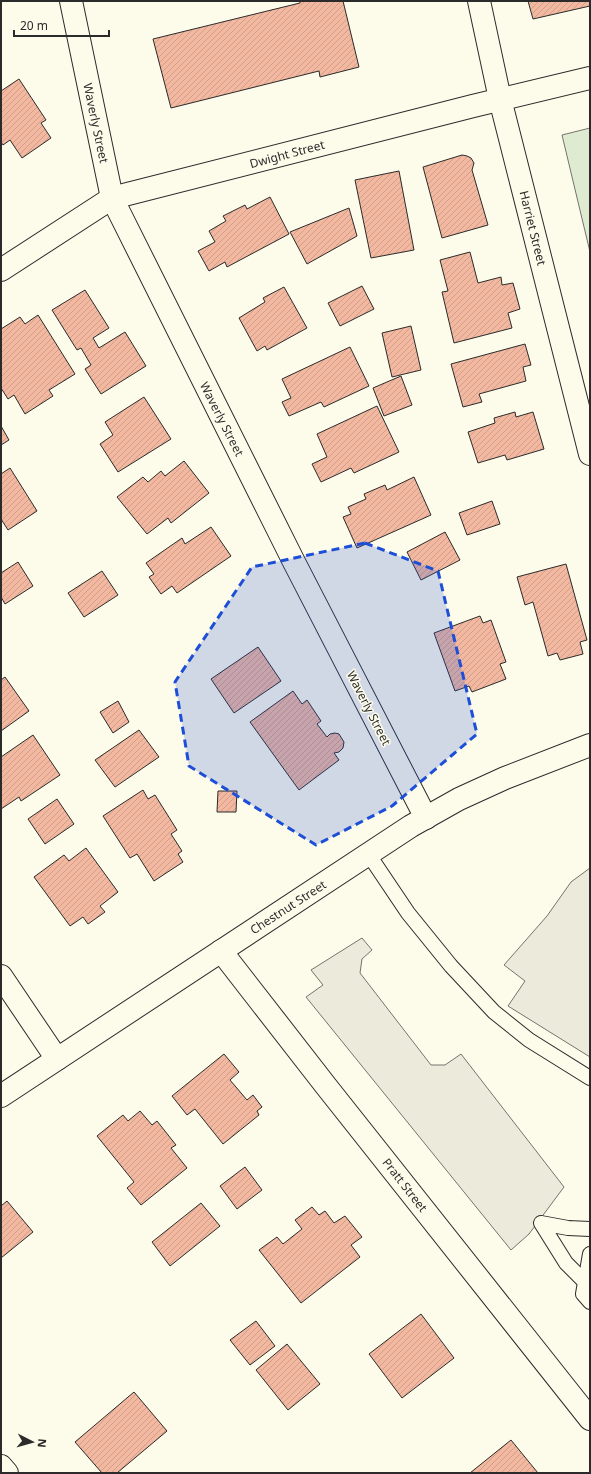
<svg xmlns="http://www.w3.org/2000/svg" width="591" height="1474" font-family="'Noto Sans',sans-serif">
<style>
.park{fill:#deebd1;stroke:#74746e}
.parking{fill:#eceadb;stroke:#74746e}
.building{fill:url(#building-hatch);stroke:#2b2b2b}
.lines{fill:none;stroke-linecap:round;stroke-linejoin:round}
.lane-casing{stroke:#2b2b2b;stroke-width:16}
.street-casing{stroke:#2b2b2b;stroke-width:24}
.secondary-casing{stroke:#2b2b2b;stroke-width:24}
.lane{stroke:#fdfbea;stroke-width:14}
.street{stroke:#fdfbea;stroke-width:22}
.secondary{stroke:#fdfbea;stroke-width:22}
.marked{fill:#1d4ed8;fill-opacity:0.2;stroke:#1d4ed8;stroke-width:3;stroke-dasharray:8 5;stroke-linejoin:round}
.labels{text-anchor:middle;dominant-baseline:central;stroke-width:3;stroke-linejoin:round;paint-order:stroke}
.street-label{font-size:12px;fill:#2b2b2b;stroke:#fdfbea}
</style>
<defs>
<pattern id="building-hatch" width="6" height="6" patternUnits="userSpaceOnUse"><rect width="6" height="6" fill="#f2b8a0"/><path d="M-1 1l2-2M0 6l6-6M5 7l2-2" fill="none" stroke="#d09e8a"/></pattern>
</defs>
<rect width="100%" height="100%" fill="#fdfbea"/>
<polygon class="park" points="590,128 590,252 562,135"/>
<g class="parking">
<polygon points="590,868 590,1057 508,1006 525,981 504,965 547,916 571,882"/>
<polygon points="362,938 372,950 362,959 360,973 431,1065 445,1065 461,1054 564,1187 529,1234 511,1250 306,997 323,985 311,970"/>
</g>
<g class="building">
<polygon points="300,1 343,1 359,67 320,77 319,71 171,108 153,39 300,3"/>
<polygon points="528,1 590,1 590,6 533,19"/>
<polygon points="19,79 46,120 41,123 51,138 22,158 10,140 3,145 1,142 1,91"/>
<polygon points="462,155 467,156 471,158 474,163 472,170 488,225 442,238 423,167"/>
<polygon points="399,171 414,250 371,258 355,180"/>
<polygon points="270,197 289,234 227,267 225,262 209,271 198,251 215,242 209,231 226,221 223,216 245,205 247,209"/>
<polygon points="349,208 357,236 307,264 290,232"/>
<polygon points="470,252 478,283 501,277 502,285 513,283 520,309 508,313 512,328 454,343 442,292 448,291 440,260"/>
<polygon points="362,286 374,309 340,326 328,303"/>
<polygon points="284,287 307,328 267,350 265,346 257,351 239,318 265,302 263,298"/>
<polygon points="85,290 109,328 93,338 99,348 125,332 146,366 101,394 85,369 91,365 81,348 77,350 52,310"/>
<polygon points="38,315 75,374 49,390 53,396 25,414 14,395 8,399 1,388 1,329 20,317 25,324"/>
<polygon points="411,326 421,370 392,377 382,333"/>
<polygon points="525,344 531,365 523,367 526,381 479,394 482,402 463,407 451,364"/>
<polygon points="350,347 369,386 324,407 321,402 289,416 282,402 291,398 282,379"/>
<polygon points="401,376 412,405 384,416 373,388"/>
<polygon points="144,397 171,439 118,472 100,444 113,435 105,422"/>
<polygon points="377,406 399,452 354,473 351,468 321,482 312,464 327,457 317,434"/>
<polygon points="515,412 516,417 533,412 544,449 507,460 505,455 478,463 468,432 495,423 494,418"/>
<polygon points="1,426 9,440 1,445"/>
<polygon points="184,461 209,493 171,523 168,518 147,534 117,497 143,477 148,482 161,471 165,476"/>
<polygon points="10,468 37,511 8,530 1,519 1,474"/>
<polygon points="414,477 431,515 357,548 343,517 351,514 348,507 366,499 364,494 385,485 387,490"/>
<polygon points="492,501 500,524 467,535 459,513"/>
<polygon points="211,527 231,556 177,593 172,586 161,594 149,577 154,574 146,563 182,538 185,544"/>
<polygon points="445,532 460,560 421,580 407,552"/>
<polygon points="18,562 33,586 5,604 1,597 1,573"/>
<polygon points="566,564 587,640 580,642 583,654 560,660 557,653 548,656 533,602 525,605 517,577"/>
<polygon points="102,571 118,595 84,617 68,593"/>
<polygon points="480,616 483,623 491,620 506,662 500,664 506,679 472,692 469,686 455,691 434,633"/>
<polygon points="258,647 281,681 234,713 211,679"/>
<polygon points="5,677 29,711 1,731 1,680"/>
<polygon points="293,691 302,704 307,700 321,721 317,724 327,737 330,734 335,733 339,734 344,742 343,748 339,752 334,753 339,760 299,790 250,722"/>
<polygon points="118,701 129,722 113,733 100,712"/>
<polygon points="139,730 159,757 115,787 95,760"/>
<polygon points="33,735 60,775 21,801 19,797 1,809 1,757"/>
<polygon points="143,790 148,799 155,795 177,830 171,834 182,851 178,854 183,862 154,881 137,854 130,858 103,816"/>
<polygon points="218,791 237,791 236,812 217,812"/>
<polygon points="57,799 74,824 45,844 28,819"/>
<polygon points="86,848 118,892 100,906 105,912 88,924 83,917 70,926 34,877 64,855 69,861"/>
<polygon points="224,1054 239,1072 230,1080 247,1100 253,1095 262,1107 257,1111 259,1115 223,1144 195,1109 187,1115 172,1096"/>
<polygon points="140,1111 152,1125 157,1121 176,1145 171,1148 187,1168 141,1205 127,1188 134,1182 97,1136 123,1115 128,1121"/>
<polygon points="245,1167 262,1190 237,1209 220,1186"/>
<polygon points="7,1201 33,1232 1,1258 1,1206"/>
<polygon points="201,1203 220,1226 170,1266 152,1242"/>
<polygon points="312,1207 319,1215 325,1211 334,1223 345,1216 362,1237 351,1245 360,1257 301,1303 259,1250 277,1237 283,1244 302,1229 295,1220"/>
<polygon points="421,1314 454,1358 402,1398 369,1354"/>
<polygon points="256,1321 275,1346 250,1365 230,1340"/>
<polygon points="287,1344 320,1384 288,1410 256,1370"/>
<polygon points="134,1392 167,1431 117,1473 102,1473 75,1442"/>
<polygon points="511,1440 538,1473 470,1473"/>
</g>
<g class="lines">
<defs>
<g id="lane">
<polyline points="369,855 408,913 451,966 494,1012 529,1040 590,1078"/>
<polyline points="590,1254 583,1294 590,1302"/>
<polyline points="585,1282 566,1263 541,1223 568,1228 590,1229"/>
</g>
<g id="street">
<polyline points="71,1 112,198 293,560 426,818"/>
<polyline points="479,1 500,99 590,454"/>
<polyline points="1,270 112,198 473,106 590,78"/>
<polyline points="221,951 326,1086 590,1419"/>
<polyline points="1,976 57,1059"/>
</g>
<g id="secondary">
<polyline points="1,1096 411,826 459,799 505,778 590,745"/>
<polyline points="1,1466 7,1473"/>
</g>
</defs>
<use href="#lane" class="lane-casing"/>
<use href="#street" class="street-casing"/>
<use href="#secondary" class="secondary-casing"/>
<use href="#lane" class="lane"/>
<use href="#street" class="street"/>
<use href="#secondary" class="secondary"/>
</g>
<path class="marked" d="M365 543 438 571 477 734 392 806 316 845 189 766 175 682 252 567Z"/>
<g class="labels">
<g class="street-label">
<text transform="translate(96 123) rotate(78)">Waverly Street</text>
<text transform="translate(287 154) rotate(-15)">Dwight Street</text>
<text transform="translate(533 228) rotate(76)">Harriet Street</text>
<text transform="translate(222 419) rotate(63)">Waverly Street</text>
<text transform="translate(369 708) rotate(63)">Waverly Street</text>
<text transform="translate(288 907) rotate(-33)">Chestnut Street</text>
<text transform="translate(405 1185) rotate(52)">Pratt Street</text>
</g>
</g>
<rect width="591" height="1474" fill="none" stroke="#2b2b2b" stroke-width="4"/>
<g transform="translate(32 1442) rotate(96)" stroke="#fdfbea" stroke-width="3" paint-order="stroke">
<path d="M0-3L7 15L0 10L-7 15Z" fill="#2b2b2b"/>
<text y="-6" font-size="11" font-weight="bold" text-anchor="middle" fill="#2b2b2b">N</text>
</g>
<path d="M14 30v6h95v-6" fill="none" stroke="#2b2b2b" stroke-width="2"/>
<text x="20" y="30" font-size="12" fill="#2b2b2b" stroke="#fdfbea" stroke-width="3" paint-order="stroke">20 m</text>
</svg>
